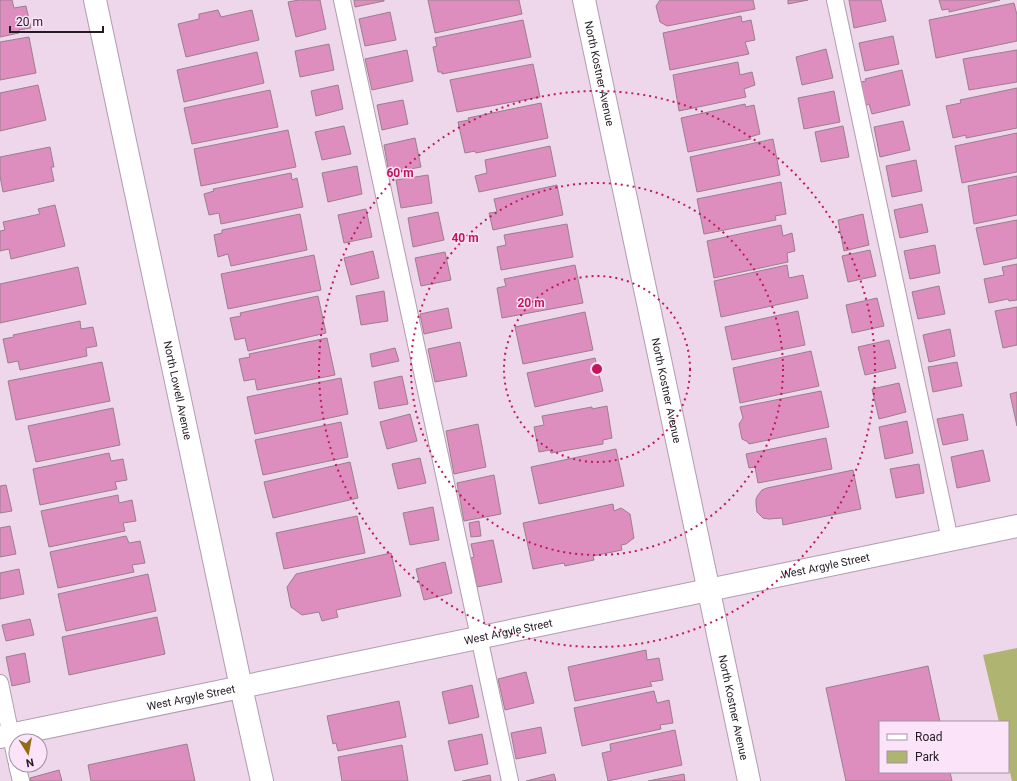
<svg xmlns="http://www.w3.org/2000/svg" width="1017" height="781" font-family="Roboto,sans-serif">
<style>
.green{fill:#afb571}
.building{fill:#de8ebe;stroke:#997f8d}
.lines{fill:none;stroke-linecap:round;stroke-linejoin:round}
.lane-casing{stroke:#b19caf;stroke-width:18}
.street-casing{stroke:#b19caf;stroke-width:24}
.lane{stroke:#fff;stroke-width:16}
.street{stroke:#fff;stroke-width:22}
.ring{fill:none;stroke:#c2185b;stroke-width:2;stroke-dasharray:2 4}
.labels{text-anchor:middle;dominant-baseline:central;stroke-width:3;stroke-linejoin:round;paint-order:stroke}
.street-label{font-size:11px;fill:#231b23;stroke:#fbe4f9}
.centre{fill:#c2185b;stroke:#fbe4f9;stroke-width:2}
.ring-label{font-size:12px;text-anchor:middle;font-weight:bold;fill:#c2185b;stroke:#fbe4f9;stroke-width:3;stroke-linejoin:round;paint-order:stroke}
</style>
<rect width="100%" height="100%" fill="#eed7eb"/>
<polygon class="green" points="1017,648 1017,781 1012,781 1008,764 1008,722 999,722 983,655"/>
<g class="building">
<polygon points="0,0 12,0 14,8 26,6 31,28 19,30 19,33 0,37"/>
<polygon points="299,0 320,0 326,29 296,37 288,2"/>
<polygon points="354,0 384,0 384,1 355,7"/>
<polygon points="428,0 519,0 522,14 435,33"/>
<polygon points="660,0 753,0 755,9 667,26 660,22 656,6"/>
<polygon points="788,0 808,0 788,4"/>
<polygon points="849,0 881,0 886,21 854,28"/>
<polygon points="939,0 1000,0 949,12 949,9 942,10"/>
<polygon points="1014,3 1017,15 1017,41 936,58 929,20"/>
<polygon points="218,10 221,17 252,10 259,40 186,57 178,24 199,19 199,14"/>
<polygon points="390,12 396,40 365,46 359,19"/>
<polygon points="741,16 742,22 751,20 755,40 745,42 749,54 670,70 663,33"/>
<polygon points="523,20 531,57 442,74 442,72 438,72 433,47 437,46 435,38"/>
<polygon points="893,36 899,64 865,71 859,43"/>
<polygon points="29,37 36,73 0,80 0,42"/>
<polygon points="329,44 334,70 300,77 295,51"/>
<polygon points="826,49 833,78 802,85 796,57"/>
<polygon points="407,50 413,81 372,90 365,59"/>
<polygon points="1017,50 1017,82 969,90 963,59"/>
<polygon points="257,52 264,83 184,102 177,70"/>
<polygon points="738,62 740,75 752,72 755,85 744,89 746,97 679,111 673,75"/>
<polygon points="533,64 540,97 457,112 450,80"/>
<polygon points="902,70 910,105 872,114 869,104 865,106 861,82 866,81 865,79"/>
<polygon points="38,85 46,120 0,131 0,93"/>
<polygon points="338,85 343,109 316,116 311,91"/>
<polygon points="1017,88 1017,128 966,138 966,135 953,138 946,106 961,103 960,100"/>
<polygon points="270,90 278,127 192,144 184,108"/>
<polygon points="834,91 840,122 804,129 798,98"/>
<polygon points="403,100 408,124 382,130 377,105"/>
<polygon points="541,103 548,138 476,153 475,151 465,153 458,122 469,120 468,118"/>
<polygon points="745,104 746,107 754,105 760,134 750,137 751,139 688,152 681,118"/>
<polygon points="903,121 910,150 880,157 874,127"/>
<polygon points="344,126 351,154 322,160 315,132"/>
<polygon points="843,126 849,157 821,162 815,132"/>
<polygon points="288,130 296,167 201,186 194,149"/>
<polygon points="1017,133 1017,172 962,183 955,146"/>
<polygon points="415,138 421,167 389,173 384,145"/>
<polygon points="773,139 780,175 697,192 690,157"/>
<polygon points="550,146 556,176 479,192 475,176 487,173 485,160"/>
<polygon points="50,147 54,167 51,167 54,181 3,192 0,176 0,157"/>
<polygon points="916,160 922,191 892,197 886,166"/>
<polygon points="357,166 362,194 328,202 322,173"/>
<polygon points="291,173 292,180 297,178 303,207 221,224 219,213 209,215 204,194 214,191 213,189"/>
<polygon points="428,175 432,203 401,208 396,180"/>
<polygon points="1017,176 1017,215 974,224 968,186"/>
<polygon points="781,182 786,214 775,216 776,220 704,234 697,199"/>
<polygon points="557,185 563,215 493,230 489,213 497,212 494,199"/>
<polygon points="922,204 928,232 900,238 894,210"/>
<polygon points="55,205 65,246 11,259 9,249 0,251 0,231 5,230 3,222 40,214 38,209"/>
<polygon points="366,209 372,237 344,243 338,215"/>
<polygon points="438,212 444,240 413,247 408,218"/>
<polygon points="300,214 307,250 231,266 228,254 218,257 214,235 222,233 222,230"/>
<polygon points="863,214 869,245 844,251 838,220"/>
<polygon points="1017,220 1017,258 984,265 976,228"/>
<polygon points="567,224 573,257 501,270 497,247 506,245 504,235"/>
<polygon points="781,225 783,236 792,233 795,251 787,253 788,262 714,278 707,241"/>
<polygon points="935,245 940,273 910,279 904,251"/>
<polygon points="870,250 876,276 848,282 842,256"/>
<polygon points="373,251 379,278 351,285 344,258"/>
<polygon points="445,252 451,280 421,286 415,258"/>
<polygon points="314,255 321,290 228,309 221,274"/>
<polygon points="1017,264 1017,300 1009,301 1008,299 989,303 984,279 1004,275 1002,267"/>
<polygon points="575,265 583,303 502,318 497,288 506,286 504,279"/>
<polygon points="787,265 789,278 803,275 808,298 721,317 714,281"/>
<polygon points="78,267 86,304 0,323 0,284"/>
<polygon points="939,286 945,314 918,319 912,292"/>
<polygon points="384,291 388,321 361,325 356,296"/>
<polygon points="318,296 326,333 248,351 245,338 235,340 230,318 241,316 240,313"/>
<polygon points="877,298 884,326 852,333 846,305"/>
<polygon points="1017,307 1017,345 1003,348 995,311"/>
<polygon points="448,308 452,328 424,334 420,314"/>
<polygon points="798,311 805,345 732,360 725,327"/>
<polygon points="585,312 593,350 523,364 515,327"/>
<polygon points="80,321 81,329 93,327 97,346 86,348 87,356 20,370 18,361 8,363 3,339 14,337 13,335"/>
<polygon points="950,329 955,356 929,362 923,335"/>
<polygon points="327,338 335,375 257,390 255,379 244,381 239,359 250,357 249,354"/>
<polygon points="889,340 896,368 865,375 858,347"/>
<polygon points="460,342 467,376 435,382 428,349"/>
<polygon points="395,348 399,361 372,367 370,354"/>
<polygon points="811,351 819,386 740,403 733,368"/>
<polygon points="595,358 603,391 535,407 527,373"/>
<polygon points="102,362 110,401 16,420 8,381"/>
<polygon points="957,362 962,386 933,392 928,367"/>
<polygon points="402,376 408,404 379,409 374,382"/>
<polygon points="341,378 348,414 255,434 247,397"/>
<polygon points="899,383 906,412 879,419 872,389"/>
<polygon points="821,391 829,427 749,444 748,442 742,439 739,424 743,418 740,407"/>
<polygon points="1017,392 1017,426 1010,394"/>
<polygon points="607,406 612,438 603,440 603,444 551,453 550,450 539,452 534,427 544,425 542,416 592,407 592,409"/>
<polygon points="113,408 120,445 36,462 28,426"/>
<polygon points="410,414 417,441 387,449 380,422"/>
<polygon points="963,414 968,440 943,445 937,419"/>
<polygon points="907,421 913,453 885,459 879,427"/>
<polygon points="341,422 348,457 263,475 255,440"/>
<polygon points="478,424 486,467 454,474 446,431"/>
<polygon points="826,438 832,469 758,483 755,467 749,468 746,454"/>
<polygon points="616,449 624,486 539,504 531,467"/>
<polygon points="983,450 990,481 957,488 951,457"/>
<polygon points="109,453 111,461 123,459 127,480 115,482 117,489 40,505 33,469"/>
<polygon points="420,458 426,483 398,489 392,464"/>
<polygon points="350,462 358,498 273,518 264,482"/>
<polygon points="919,464 924,493 896,498 890,469"/>
<polygon points="853,470 861,509 783,525 782,518 769,519 763,518 757,512 756,504 756,499 758,495 762,490 767,488"/>
<polygon points="494,475 501,514 464,521 457,483"/>
<polygon points="6,485 12,511 0,513 0,486"/>
<polygon points="118,495 119,503 132,500 136,521 123,523 125,531 49,547 41,511"/>
<polygon points="613,504 614,511 621,508 630,514 634,538 626,544 621,545 622,550 593,556 594,560 565,566 564,563 533,569 523,523"/>
<polygon points="433,507 439,540 410,545 403,513"/>
<polygon points="357,516 365,553 284,569 276,533"/>
<polygon points="479,521 481,536 471,537 469,523"/>
<polygon points="10,526 16,554 0,557 0,528"/>
<polygon points="126,536 129,543 140,541 145,563 132,565 134,572 58,588 50,552"/>
<polygon points="493,540 502,582 477,587 471,558 474,557 471,544"/>
<polygon points="391,553 401,596 336,610 338,617 322,621 319,612 302,615 291,607 287,587 296,574"/>
<polygon points="445,562 452,593 424,600 416,569"/>
<polygon points="19,569 24,594 0,599 0,573"/>
<polygon points="148,574 156,611 66,631 58,594"/>
<polygon points="157,617 165,654 69,675 62,637"/>
<polygon points="30,619 34,635 6,641 2,625"/>
<polygon points="646,650 647,660 659,658 663,680 650,682 652,686 575,701 568,667"/>
<polygon points="25,653 30,682 12,686 6,657"/>
<polygon points="928,666 940,722 880,722 880,772 950,772 952,781 846,781 826,688"/>
<polygon points="526,672 534,703 505,710 498,679"/>
<polygon points="472,685 479,717 449,724 442,692"/>
<polygon points="654,691 657,703 669,700 673,723 660,725 661,729 582,746 574,708"/>
<polygon points="399,701 406,737 338,751 336,743 333,744 327,716"/>
<polygon points="541,727 546,753 516,759 511,733"/>
<polygon points="675,730 682,765 608,781 602,753 611,751 610,744"/>
<polygon points="482,734 488,764 455,771 448,741"/>
<polygon points="187,744 195,781 91,781 88,765"/>
<polygon points="402,745 408,781 342,781 338,757"/>
<polygon points="59,770 62,781 31,781 30,778"/>
<polygon points="554,774 556,781 526,781"/>
<polygon points="684,774 685,781 648,781"/>
<polygon points="490,775 491,781 462,781"/>
</g>
<g class="lines">
<defs>
<g id="lane">
<polyline points="342,0 510,781"/>
<polyline points="835,0 950,540"/>
<polyline points="0,683 16,760"/>
<polyline points="17,765 21,781"/>
</g>
<g id="street">
<path id="s1" d="M95 0 241 687 262 781"/>
<path id="s2" d="M584 0 749 781"/>
<path id="s3" d="M0 737 1017 526"/>
</g>
</defs>
<use href="#lane" class="lane-casing"/>
<use href="#street" class="street-casing"/>
<use href="#lane" class="lane"/>
<use href="#street" class="street"/>
</g>
<g class="ring">
<circle cx="597" cy="369" r="93"/>
<circle cx="597" cy="369" r="186"/>
<circle cx="597" cy="369" r="278"/>
</g>
<g class="labels">
<g class="street-label">
<text stroke="none"><textPath href="#s2" startOffset="75">North Kostner Avenue</textPath></text>
<text stroke="none"><textPath href="#s1" startOffset="399">North Lowell Avenue</textPath></text>
<text stroke="none"><textPath href="#s2" startOffset="399">North Kostner Avenue</textPath></text>
<text stroke="none"><textPath href="#s3" startOffset="843">West Argyle Street</textPath></text>
<text stroke="none"><textPath href="#s3" startOffset="519">West Argyle Street</textPath></text>
<text stroke="none"><textPath href="#s3" startOffset="195">West Argyle Street</textPath></text>
<text stroke="none"><textPath href="#s2" startOffset="723">North Kostner Avenue</textPath></text>
</g>
</g>
<circle cx="597" cy="369" r="6" class="centre"/>
<g class="ring-label">
<text x="400" y="177">60 m</text>
<text x="465" y="242">40 m</text>
<text x="531" y="307">20 m</text>
</g>
<rect x="879" y="721" width="130" height="52" fill="#fbe4f9" stroke="#a594a3"/>
<rect x="887" y="734" width="20" height="6" fill="#ffffff" stroke="#a594a3"/>
<text x="915" y="741" font-size="12" fill="#231b23">Road</text>
<rect x="887" y="751" width="20" height="12" fill="#afb571" stroke="#a594a3"/>
<text x="915" y="761" font-size="12" fill="#231b23">Park</text>
<g transform="translate(28 753) rotate(169)"><circle r="19" fill="#fbe4f9" stroke="#a594a3"/>
<path d="M0-3L7 15L0 10L-7 15Z" fill="#936b14"/>
<text y="-6" font-size="11" font-weight="bold" text-anchor="middle" fill="#231b23">N</text>
</g>
<path d="M10 26v6h93v-6" fill="none" stroke="#231b23" stroke-width="2"/>
<text x="16" y="26" font-size="12" fill="#231b23" stroke="#fbe4f9" stroke-width="3" paint-order="stroke">20 m</text>
</svg>
